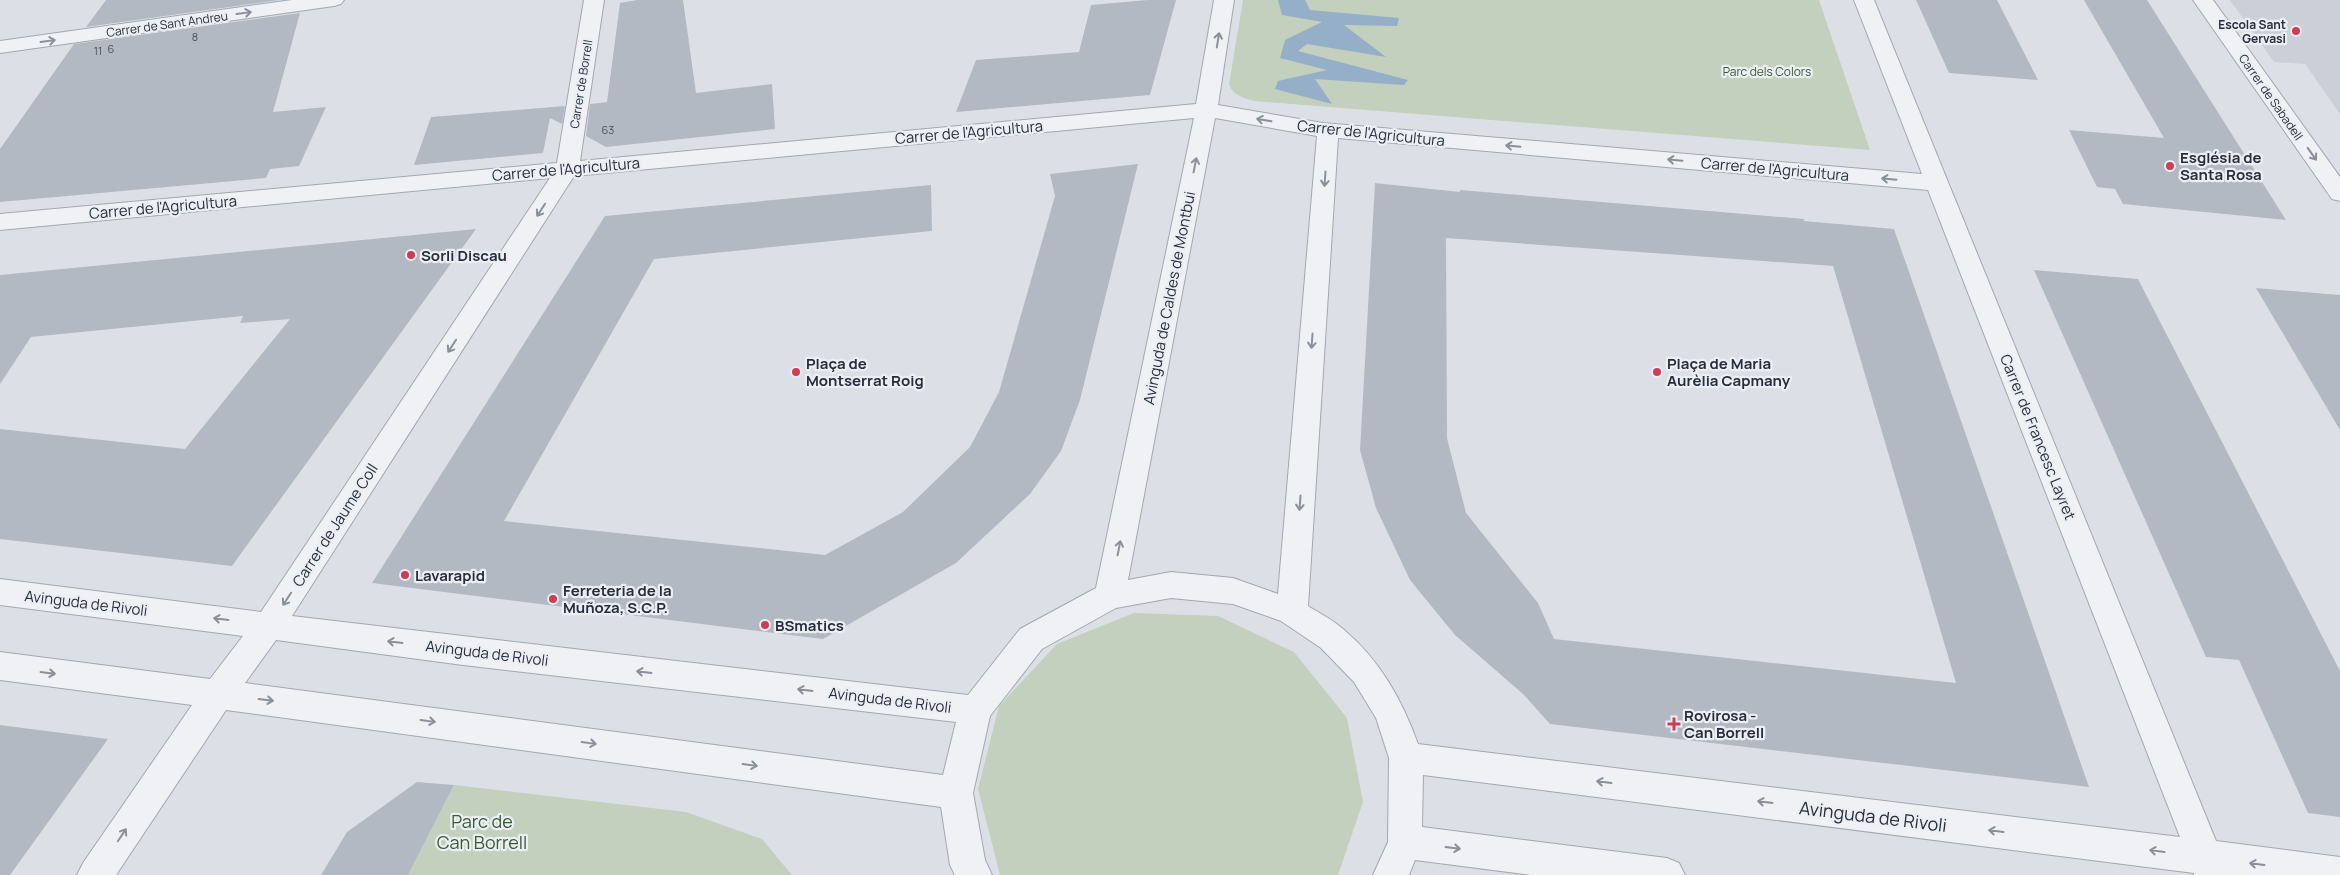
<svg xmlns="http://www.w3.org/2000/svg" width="2340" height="875" font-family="Manrope,sans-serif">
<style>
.built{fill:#cacfd8}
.green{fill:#c2d0bd}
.water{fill:#96afc8}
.building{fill:#b3b9c3;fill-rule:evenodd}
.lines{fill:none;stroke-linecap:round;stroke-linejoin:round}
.minor-casing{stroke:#a2a7b0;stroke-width:2}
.minor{fill:#eff1f5;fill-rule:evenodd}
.oneway{stroke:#8a9099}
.poi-dot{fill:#cf3d55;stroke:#ebeff4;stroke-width:2}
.labels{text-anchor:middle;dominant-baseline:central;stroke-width:4.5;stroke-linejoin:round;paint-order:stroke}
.far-number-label{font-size:11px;fill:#49515e}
.far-street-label{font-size:12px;fill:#262e3d;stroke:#ebeff4}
.far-poi-label{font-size:12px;font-weight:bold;fill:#262e3d;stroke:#ebeff4;text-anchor:end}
.far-park-label{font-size:12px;fill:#3a5933;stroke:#ebeff4}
.street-label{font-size:15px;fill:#262e3d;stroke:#ebeff4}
.poi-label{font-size:15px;font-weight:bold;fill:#262e3d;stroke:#ebeff4;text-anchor:start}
.near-street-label{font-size:18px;fill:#262e3d;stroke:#ebeff4}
.near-park-label{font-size:18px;fill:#3a5933;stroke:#ebeff4}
</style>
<rect width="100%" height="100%" fill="#dce0e6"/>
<polygon class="built" points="2230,0 2340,0 2340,114 2305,64 2274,62"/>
<g class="green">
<path d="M1243 0H1819L1870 150 1254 101C1244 98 1232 95 1229 84Z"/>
<polygon points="1134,613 1218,616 1294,652 1347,718 1363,802 1338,875 1000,875 978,789 999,706 1057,644"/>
<polygon points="454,785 686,812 762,839 792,875 408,875"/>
</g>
<polygon class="water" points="1278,0 1305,0 1310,10 1399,18 1397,26 1344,25 1386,57 1307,44 1298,51 1408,80 1404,85 1315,79 1332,104 1275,89 1278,81 1327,70 1280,58 1285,40 1322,22 1282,15"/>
<g class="building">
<polygon points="106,0 279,0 86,27"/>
<polygon points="637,0 683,0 696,93 772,84 775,129 606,147 586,136 590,104 607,102 620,3"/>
<polygon points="1148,0 1176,0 1150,95 956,112 976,60 1079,52 1091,5"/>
<polygon points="1916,0 1997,0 2038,80 1949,73"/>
<polygon points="2084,0 2147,0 2286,220 2123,204 2115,189 2097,187 2069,130 2164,138"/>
<polygon points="300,13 273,112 326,107 299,166 270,169 266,178 0,202 0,149 74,44"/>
<polygon points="565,106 562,124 550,118 543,153 414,165 431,117"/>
<polygon points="1138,164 1080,400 1061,451 1030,494 956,563 823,639 372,583 605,216 931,185 932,231 654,259 504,521 825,555 903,512 970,447 999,392 1055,196 1050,174"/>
<path d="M1375 183 1460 192V190L1804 219V221L1894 229 2089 787 1550 724 1523 694 1455 635 1410 580 1376 508 1360 450ZM1446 238 1833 266 1956 683 1554 639 1538 603 1466 513 1447 438Z"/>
<polygon points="476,229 232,566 0,539 0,429 185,449 290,319 240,323 243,316 31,337 0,384 0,275"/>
<polygon points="2034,270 2138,279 2340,671 2340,817 2308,813 2239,660 2206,657"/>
<polygon points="2256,288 2340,295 2340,430"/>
<polygon points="0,725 108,739 10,875 0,875"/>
<polygon points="417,782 454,785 408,875 321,875 347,832"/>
</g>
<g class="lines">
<defs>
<g id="minor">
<polygon points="292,0 344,0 341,4 334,6 0,53 0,41"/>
<path d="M584 0H604L580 161 1196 104 1214 0H1234L1218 105 1323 123 1922 174 1854 0H1874L2216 841 2340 857V875H2194V873L1423 775 1422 827 1667 858 1679 863 1685 875H1531L1415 860 1409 875H1373L1388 842 1389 758 1376 718 1354 682 1321 648 1281 621 1233 604 1171 598 1116 608 1042 649 990 716 973 793 985 860 992 875H955L950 865 941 807 226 710 116 875H77L83 863 192 705 0 680V652L210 679 243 636 0 605V579L261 612 550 178 0 230V214L557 163ZM1194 118 1096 588 1020 629 968 695 292 616 574 176ZM1215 118 1317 136 1278 594 1233 578 1171 572 1128 580ZM1338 138 1928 190 2180 837 1418 744C1402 700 1380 660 1343 629 1333 620 1319 613 1308 606ZM276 640 463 665 956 722 943 775 245 683Z"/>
<polygon points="2193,0 2213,0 2340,177 2340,201 2332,199"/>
</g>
</defs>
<use href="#minor" class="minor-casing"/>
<use href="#minor" class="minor"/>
</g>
<defs><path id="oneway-shaft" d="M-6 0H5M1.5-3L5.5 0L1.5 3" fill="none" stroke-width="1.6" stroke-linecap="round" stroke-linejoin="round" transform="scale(1.25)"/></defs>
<g class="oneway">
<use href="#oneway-shaft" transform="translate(244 13) rotate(-8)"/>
<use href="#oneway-shaft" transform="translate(1218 40) rotate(-81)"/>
<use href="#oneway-shaft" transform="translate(48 41) rotate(-8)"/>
<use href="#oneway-shaft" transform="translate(1264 120) rotate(-170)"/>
<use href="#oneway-shaft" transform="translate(1513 146) rotate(-175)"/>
<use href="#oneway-shaft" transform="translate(2312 154) rotate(55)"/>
<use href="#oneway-shaft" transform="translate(1675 160) rotate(-175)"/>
<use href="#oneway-shaft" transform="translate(1195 165) rotate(-79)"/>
<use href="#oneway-shaft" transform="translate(1325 179) rotate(94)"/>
<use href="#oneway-shaft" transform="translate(1889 179) rotate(-175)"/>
<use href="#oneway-shaft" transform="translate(541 210) rotate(123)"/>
<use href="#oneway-shaft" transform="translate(1312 341) rotate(94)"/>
<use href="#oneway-shaft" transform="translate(452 346) rotate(123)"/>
<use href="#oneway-shaft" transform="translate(1300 503) rotate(94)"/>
<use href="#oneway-shaft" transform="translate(1119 548) rotate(-79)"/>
<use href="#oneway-shaft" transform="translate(287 599) rotate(123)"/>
<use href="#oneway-shaft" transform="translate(221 619) rotate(-173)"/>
<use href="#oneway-shaft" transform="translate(395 642) rotate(-173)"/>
<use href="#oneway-shaft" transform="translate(644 672) rotate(-173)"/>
<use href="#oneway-shaft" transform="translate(48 673) rotate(7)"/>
<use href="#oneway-shaft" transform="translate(805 690) rotate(-173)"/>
<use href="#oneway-shaft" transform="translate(266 700) rotate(7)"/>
<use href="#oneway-shaft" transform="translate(428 721) rotate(8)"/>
<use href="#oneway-shaft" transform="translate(589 743) rotate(8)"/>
<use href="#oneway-shaft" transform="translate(750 765) rotate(8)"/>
<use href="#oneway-shaft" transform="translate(1604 782) rotate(-173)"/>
<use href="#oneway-shaft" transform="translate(1765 802) rotate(-173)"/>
<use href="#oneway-shaft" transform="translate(1996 831) rotate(-173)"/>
<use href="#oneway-shaft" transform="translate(122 835) rotate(-56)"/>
<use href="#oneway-shaft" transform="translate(1453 848) rotate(7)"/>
<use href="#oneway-shaft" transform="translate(2157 851) rotate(-172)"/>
<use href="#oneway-shaft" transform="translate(2257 864) rotate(-173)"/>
</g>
<g class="poi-dot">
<circle cx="2296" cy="31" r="5"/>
<circle cx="2170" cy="166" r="5"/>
<circle cx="411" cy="255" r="5"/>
<circle cx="796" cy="372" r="5"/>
<circle cx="1657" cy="372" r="5"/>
<circle cx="405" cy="575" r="5"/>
<circle cx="553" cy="599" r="5"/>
<circle cx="765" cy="625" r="5"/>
<path d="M1671.5 716.5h5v5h5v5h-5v5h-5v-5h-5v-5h5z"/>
</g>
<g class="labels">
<g class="far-number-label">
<text x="195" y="36">8</text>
<text x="111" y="48">6</text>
<text x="98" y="50">11</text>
<text x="608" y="129">63</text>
</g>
<g class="far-street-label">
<text transform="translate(167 24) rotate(-8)">Carrer de Sant Andreu</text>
<text transform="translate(581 84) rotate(-81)">Carrer de Borrell</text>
<text transform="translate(2271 97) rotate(55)">Carrer de Sabadell</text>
</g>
<g class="far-poi-label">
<text x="2286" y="24">Escola Sant<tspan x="2286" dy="14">Gervasi</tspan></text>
</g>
<g class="far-park-label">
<text x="1767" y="71">Parc dels Colors</text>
</g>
<g class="street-label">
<text transform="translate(969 132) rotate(-5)">Carrer de l'Agricultura</text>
<text transform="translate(1371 133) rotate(6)">Carrer de l'Agricultura</text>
<text transform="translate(566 169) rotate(-5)">Carrer de l'Agricultura</text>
<text transform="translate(1775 169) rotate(5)">Carrer de l'Agricultura</text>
<text transform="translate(163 207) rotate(-5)">Carrer de l'Agricultura</text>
<text transform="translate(1169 298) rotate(-79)">Avinguda de Caldes de Montbui</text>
<text transform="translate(2038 437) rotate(68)">Carrer de Francesc Layret</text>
<text transform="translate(335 525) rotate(-57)">Carrer de Jaume Coll</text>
<text transform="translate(86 603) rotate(7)">Avinguda de Rivoli</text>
<text transform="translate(487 653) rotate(7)">Avinguda de Rivoli</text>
<text transform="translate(890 700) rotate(7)">Avinguda de Rivoli</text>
</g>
<g class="poi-label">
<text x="2180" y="157">Església de<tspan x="2180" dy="17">Santa Rosa</tspan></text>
<text x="421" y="255">Sorli Discau</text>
<text x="806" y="363">Plaça de<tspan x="806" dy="17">Montserrat Roig</tspan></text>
<text x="1667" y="363">Plaça de Maria<tspan x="1667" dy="17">Aurèlia Capmany</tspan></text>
<text x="415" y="575">Lavarapid</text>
<text x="563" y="590">Ferreteria de la<tspan x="563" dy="17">Muñoza, S.C.P.</tspan></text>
<text x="775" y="625">BSmatics</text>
<text x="1684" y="715">Rovirosa -<tspan x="1684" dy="17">Can Borrell</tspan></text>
</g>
<g class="near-street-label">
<text transform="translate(1873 816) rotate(7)">Avinguda de Rivoli</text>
</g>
<g class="near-park-label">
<text x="482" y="821">Parc de<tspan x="482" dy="21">Can Borrell</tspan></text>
</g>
</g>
</svg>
